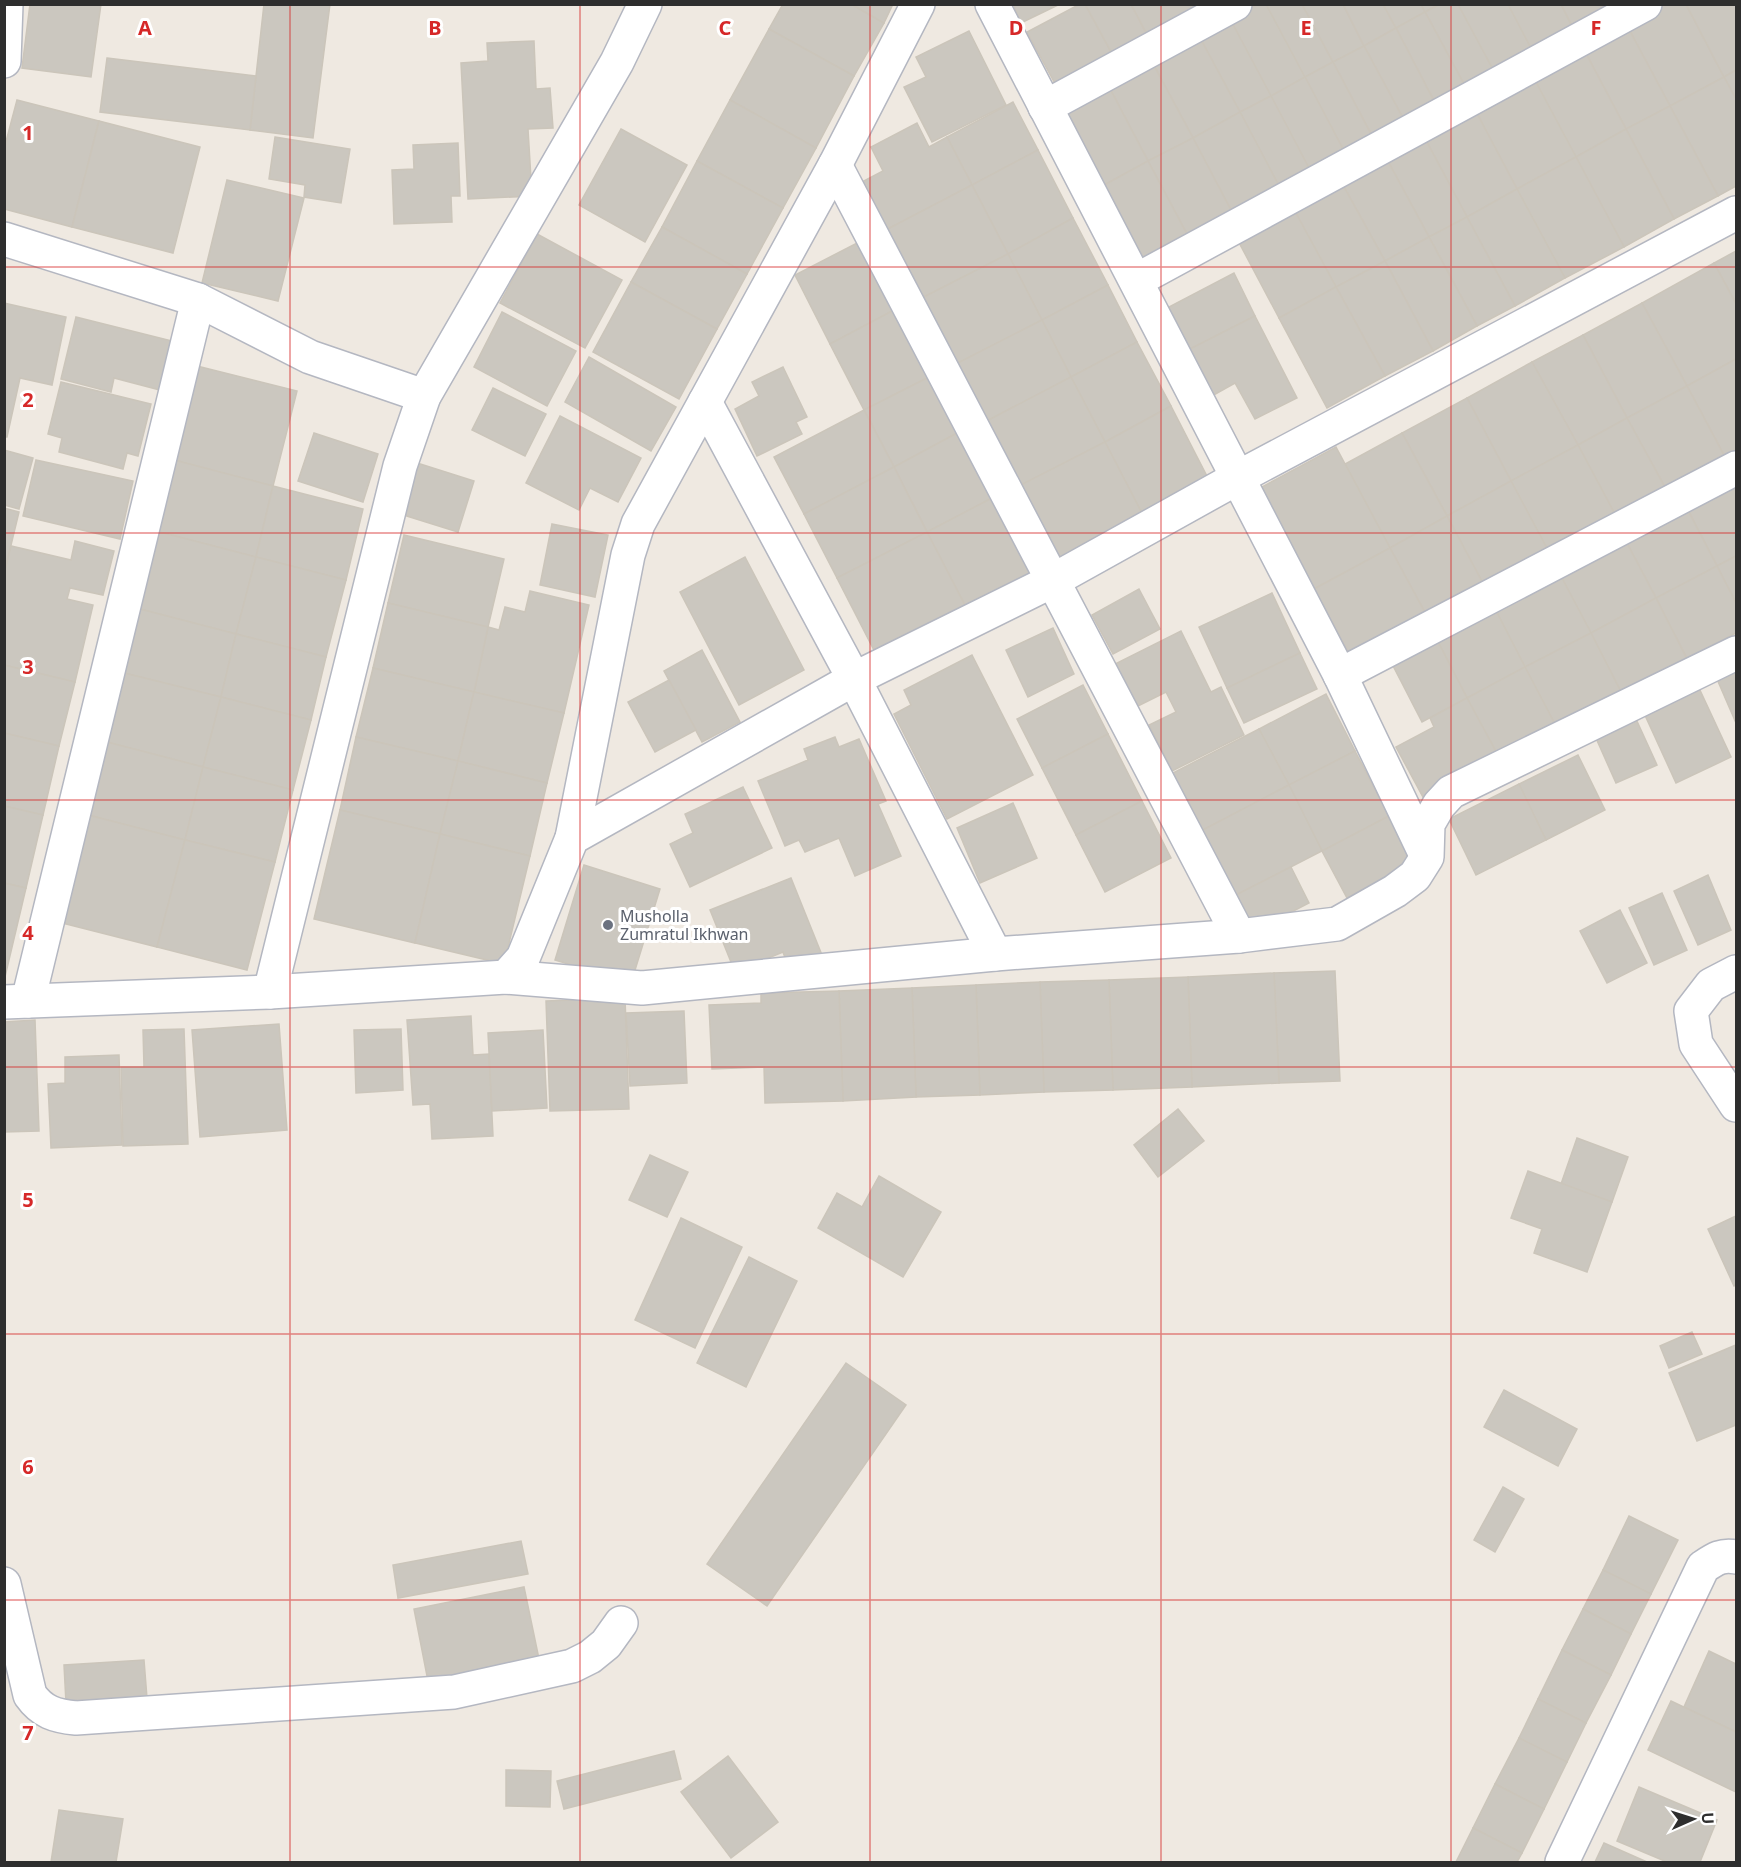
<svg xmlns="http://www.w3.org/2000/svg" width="1741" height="1867" font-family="'Noto Sans',sans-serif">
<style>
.building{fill:#cbc7bf;stroke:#cbc5ba;stroke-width:1.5}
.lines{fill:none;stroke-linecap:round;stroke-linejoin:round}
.minor-casing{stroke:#b4b7c1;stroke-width:36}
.minor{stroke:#fff;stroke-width:33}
.grid{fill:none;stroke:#d62828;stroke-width:1.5;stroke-opacity:0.55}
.worship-dot{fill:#6b7280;stroke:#fff;stroke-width:2}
.labels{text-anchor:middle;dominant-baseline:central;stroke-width:6;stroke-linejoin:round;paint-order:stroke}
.worship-label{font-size:16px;fill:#5b616d;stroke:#fff;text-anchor:start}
.grid-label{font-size:20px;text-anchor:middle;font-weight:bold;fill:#d62828;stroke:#fff;stroke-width:6;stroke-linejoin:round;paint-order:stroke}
</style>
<rect width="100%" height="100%" fill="#efe9e1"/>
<g class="building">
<polygon points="30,4 101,4 91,77 22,68"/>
<polygon points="264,4 330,4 313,138 250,130"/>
<polygon points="783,4 851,4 884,23 854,76 769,29"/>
<polygon points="851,4 893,4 884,23"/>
<polygon points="1013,4 1060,4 1021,23"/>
<polygon points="1080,4 1085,4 1115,59 1058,89 1027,32"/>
<polygon points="1085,4 1131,4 1150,40 1115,59"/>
<polygon points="1131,4 1192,4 1197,15 1150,40"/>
<polygon points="1258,4 1266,4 1305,77 1271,96 1230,19"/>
<polygon points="1266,4 1302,4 1333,62 1305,77"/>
<polygon points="1302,4 1343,4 1364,46 1333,62"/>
<polygon points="1343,4 1383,4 1396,28 1364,46"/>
<polygon points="1383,4 1421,4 1425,12 1396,28"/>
<polygon points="1421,4 1440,4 1425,12"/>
<polygon points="1440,4 1458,4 1494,71 1465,86 1425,12"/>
<polygon points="1458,4 1508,4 1532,50 1494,71"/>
<polygon points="1508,4 1561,4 1573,28 1532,50"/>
<polygon points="1561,4 1611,4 1573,28"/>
<polygon points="1659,4 1686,4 1724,77 1670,106 1625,22"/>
<polygon points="1686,4 1736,4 1736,70 1724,77"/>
<polygon points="1425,12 1465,86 1435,103 1396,28"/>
<polygon points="1230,19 1271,96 1240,112 1199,36"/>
<polygon points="1625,22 1670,106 1626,129 1582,46"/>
<polygon points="1396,28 1435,103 1404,120 1364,46"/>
<polygon points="769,29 854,76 816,148 730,100"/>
<polygon points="969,31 1006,105 932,142 904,87 926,77 916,57"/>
<polygon points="1199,36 1240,112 1193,138 1152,62"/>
<polygon points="534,41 536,89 550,88 553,128 528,129 532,196 468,199 461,63 488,61 487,43"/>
<polygon points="1364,46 1404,120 1372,136 1333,62"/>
<polygon points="1582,46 1626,129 1576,157 1531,73"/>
<polygon points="107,58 256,76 250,130 100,112"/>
<polygon points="1152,62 1193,138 1148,161 1108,85"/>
<polygon points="1333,62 1372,136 1344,151 1305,77"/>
<polygon points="1736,70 1736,99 1724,77"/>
<polygon points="1531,73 1576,157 1517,189 1473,106"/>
<polygon points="1305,77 1344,151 1310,170 1271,96"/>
<polygon points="1724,77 1736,99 1736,186 1718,196 1670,106"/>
<polygon points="1108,85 1148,161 1097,189 1057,112"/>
<polygon points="1271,96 1310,170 1279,186 1240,112"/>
<polygon points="17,100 99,121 72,227 4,209 4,149"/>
<polygon points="730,100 816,148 783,208 697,161"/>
<polygon points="1013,102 1038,150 972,185 947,137"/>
<polygon points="1473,106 1517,189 1467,217 1422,133"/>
<polygon points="1670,106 1718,196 1674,219 1626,129"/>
<polygon points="1240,112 1279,186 1232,212 1193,138"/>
<polygon points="99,121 200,147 173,253 72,227"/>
<polygon points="917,123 929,147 947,137 972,185 882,232 858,184 883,171 871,147"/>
<polygon points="621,129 687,165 645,242 579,205"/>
<polygon points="1626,129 1674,219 1624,247 1576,157"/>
<polygon points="1422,133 1467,217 1429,237 1384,154"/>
<polygon points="275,137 350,149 341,203 304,197 305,185 269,179"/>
<polygon points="1193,138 1232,212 1188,236 1148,161"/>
<polygon points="458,143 460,196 451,196 452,222 394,224 392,170 414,169 413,145"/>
<polygon points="1038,150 1073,218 1008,254 972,185"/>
<polygon points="1384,154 1429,237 1385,261 1339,178"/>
<polygon points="1576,157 1624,247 1565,278 1517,189"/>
<polygon points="697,161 783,208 747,274 662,227"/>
<polygon points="1148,161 1188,236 1137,263 1097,189"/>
<polygon points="1339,178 1385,261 1336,287 1291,204"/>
<polygon points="227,180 304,198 278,301 202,283"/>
<polygon points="972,185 1008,254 918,300 882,232"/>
<polygon points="1517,189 1565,278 1515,306 1467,217"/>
<polygon points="1291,204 1336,287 1279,318 1235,235"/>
<polygon points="1467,217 1515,306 1477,326 1429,237"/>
<polygon points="1073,218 1108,285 1042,320 1008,254"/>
<polygon points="662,227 747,274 717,329 631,282"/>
<polygon points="537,234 622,280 585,348 500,303"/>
<polygon points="1429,237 1477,326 1433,351 1385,261"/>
<polygon points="861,241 896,309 830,344 795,275"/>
<polygon points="1736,251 1736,304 1714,263"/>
<polygon points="1008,254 1042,320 952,366 918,300"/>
<polygon points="1385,261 1433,351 1385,376 1336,287"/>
<polygon points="1714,263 1736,304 1736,359 1687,386 1642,303"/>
<polygon points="1234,273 1255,316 1188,350 1167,308"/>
<polygon points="631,282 717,329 679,399 593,352"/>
<polygon points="1108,285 1137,342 1071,377 1042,320"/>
<polygon points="1336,287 1385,376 1327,408 1279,318"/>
<polygon points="4,303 66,317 52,385 20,378 7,437 4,437"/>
<polygon points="1642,303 1687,386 1627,418 1583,335"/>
<polygon points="896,309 931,376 864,410 830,344"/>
<polygon points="502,312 576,351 547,406 474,367"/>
<polygon points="1255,316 1297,398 1255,419 1235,383 1212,396 1188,350"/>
<polygon points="76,317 172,341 160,390 114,378 111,392 61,379"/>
<polygon points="1042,320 1071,377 981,424 952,366"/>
<polygon points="1583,335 1627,418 1578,445 1532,362"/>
<polygon points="1137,342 1171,406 1105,442 1071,377"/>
<polygon points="589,357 676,407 651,451 565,402"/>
<polygon points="1736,359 1736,453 1726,459 1687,386"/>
<polygon points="1532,362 1578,445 1511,481 1467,398"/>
<polygon points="197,366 297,391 273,486 174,460"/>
<polygon points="783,367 807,417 796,422 802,434 757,456 735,409 759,396 752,382"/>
<polygon points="931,376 959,432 894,467 864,410"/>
<polygon points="1071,377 1105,442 1015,488 981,424"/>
<polygon points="61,382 151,404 138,456 127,453 123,469 59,452 62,438 48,434"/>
<polygon points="1687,386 1726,459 1667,491 1627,418"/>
<polygon points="493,388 546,414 525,456 472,430"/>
<polygon points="1467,398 1511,481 1447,516 1402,433"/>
<polygon points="1171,406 1212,486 1146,521 1105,442"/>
<polygon points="864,410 894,467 804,514 774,457"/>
<polygon points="560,416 641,458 618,502 590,488 579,510 526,483"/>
<polygon points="1627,418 1667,491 1617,518 1578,445"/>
<polygon points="959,432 994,497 927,532 894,467"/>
<polygon points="314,433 378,454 363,502 298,481"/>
<polygon points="1402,433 1447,516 1390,548 1345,464"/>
<polygon points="1105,442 1146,521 1056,568 1015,488"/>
<polygon points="1578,445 1617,518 1550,554 1511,481"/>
<polygon points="1336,447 1390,548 1314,589 1260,488"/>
<polygon points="4,450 33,458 19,509 4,505"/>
<polygon points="36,460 133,481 120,539 23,516"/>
<polygon points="174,460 273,486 256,557 156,531"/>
<polygon points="414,462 474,481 458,532 397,513"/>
<polygon points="894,467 927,532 837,578 804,514"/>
<polygon points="1736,471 1736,556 1717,566 1682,499"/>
<polygon points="1511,481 1550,554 1486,589 1447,516"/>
<polygon points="273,486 363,509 346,580 256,557"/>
<polygon points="994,497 1035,577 968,611 927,532"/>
<polygon points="1682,499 1717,566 1656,598 1621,532"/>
<polygon points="4,508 19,512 4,574"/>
<polygon points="1447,516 1486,589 1429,620 1390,548"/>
<polygon points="552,524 608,535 595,597 540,585"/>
<polygon points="156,531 256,557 236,634 136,608"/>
<polygon points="927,532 968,611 878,658 837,578"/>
<polygon points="1621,532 1656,598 1591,633 1556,567"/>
<polygon points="404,535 504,559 488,627 388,603"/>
<polygon points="75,541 114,551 103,595 70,588 67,599 93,605 75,682 4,665 4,574 11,546 71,560"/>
<polygon points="1390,548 1429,620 1353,661 1314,589"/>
<polygon points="1736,556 1736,603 1717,566"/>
<polygon points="256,557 346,580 326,657 236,634"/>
<polygon points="745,557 804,670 739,705 680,592"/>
<polygon points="1717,566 1736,603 1736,633 1687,659 1656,598"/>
<polygon points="1556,567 1591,633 1525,667 1491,601"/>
<polygon points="1139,589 1160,629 1113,654 1092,615"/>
<polygon points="530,591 589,605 564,713 474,692 488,627 499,630 505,607 525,612"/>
<polygon points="1272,593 1300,653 1227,688 1199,627"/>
<polygon points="1656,598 1687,659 1622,694 1591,633"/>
<polygon points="1491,601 1525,667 1467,698 1433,632"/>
<polygon points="388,603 488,627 474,692 373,668"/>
<polygon points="136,608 236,634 221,697 120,672"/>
<polygon points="1053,628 1074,674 1028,697 1006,650"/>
<polygon points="1181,631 1211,692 1221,687 1244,735 1172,771 1149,725 1176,712 1166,692 1136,707 1115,664"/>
<polygon points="1433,632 1467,698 1422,722 1388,656"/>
<polygon points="1591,633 1622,694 1557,728 1525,667"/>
<polygon points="236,634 326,657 311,720 221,697"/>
<polygon points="702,650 740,722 702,742 664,671"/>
<polygon points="1300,653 1317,689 1244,723 1227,688"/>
<polygon points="972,655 1033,775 947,819 894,714 911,705 904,690"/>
<polygon points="4,665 75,682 59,746 4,733"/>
<polygon points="1525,667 1557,728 1500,759 1467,698"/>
<polygon points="373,668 474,692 458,761 356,737"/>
<polygon points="1736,669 1736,723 1717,679"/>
<polygon points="120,672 221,697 203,767 103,741"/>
<polygon points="669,680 696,730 655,752 628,702"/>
<polygon points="1083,685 1108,734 1042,768 1017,719"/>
<polygon points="1699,688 1731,757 1676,783 1644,713"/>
<polygon points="474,692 564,713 547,783 458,761"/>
<polygon points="1326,694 1355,751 1289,785 1259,729"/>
<polygon points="221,697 311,720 293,790 203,767"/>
<polygon points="1467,698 1500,759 1424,799 1396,747 1434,727 1430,718"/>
<polygon points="1636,719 1657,765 1616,783 1595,736"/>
<polygon points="1259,729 1289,785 1199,832 1169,775"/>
<polygon points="4,733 59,746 43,815 4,806"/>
<polygon points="1108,734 1142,801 1076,835 1042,768"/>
<polygon points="356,737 458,761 440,834 340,810"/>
<polygon points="835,737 839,747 859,739 886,801 878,804 901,856 855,876 839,838 805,852 799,840 785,846 758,781 808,760 804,749"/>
<polygon points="103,741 203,767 185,840 84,814"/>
<polygon points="1355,751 1389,816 1322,851 1289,785"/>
<polygon points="1578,755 1605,810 1546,840 1519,784"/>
<polygon points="458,761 547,783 530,856 440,834"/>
<polygon points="203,767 293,790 275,862 185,840"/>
<polygon points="1519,784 1546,840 1476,875 1449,819"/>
<polygon points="1289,785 1322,851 1232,897 1199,832"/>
<polygon points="743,787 772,848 690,887 670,844 693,833 685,814"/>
<polygon points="1142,801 1171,858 1105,892 1076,835"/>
<polygon points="1013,803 1037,858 980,883 957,828"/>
<polygon points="4,806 43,815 26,888 4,883"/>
<polygon points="340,810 440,834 415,943 314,919"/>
<polygon points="84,814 185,840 157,947 58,922"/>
<polygon points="1389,816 1413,864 1347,898 1322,851"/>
<polygon points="440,834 530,856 504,964 415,943"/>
<polygon points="185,840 275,862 247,970 157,947"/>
<polygon points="584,865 660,889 631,983 555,960"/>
<polygon points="1291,867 1309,903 1251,933 1232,897"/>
<polygon points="1708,875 1731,930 1698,945 1674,891"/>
<polygon points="791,878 822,955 789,969 783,952 735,972 710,910"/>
<polygon points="4,883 26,888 4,981"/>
<polygon points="1662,893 1687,950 1654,965 1629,908"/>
<polygon points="1620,910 1647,963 1607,983 1580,931"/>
<polygon points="1335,971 1340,1081 1279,1083 1274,973"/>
<polygon points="1274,973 1279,1083 1192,1087 1188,977"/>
<polygon points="1188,977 1192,1087 1113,1090 1109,980"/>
<polygon points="1109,980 1113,1090 1044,1092 1040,982"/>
<polygon points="1040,982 1044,1092 980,1095 976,985"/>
<polygon points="976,985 980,1095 916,1097 912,988"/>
<polygon points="912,988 916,1097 843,1101 839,991"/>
<polygon points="839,991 843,1101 765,1103 764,1067 712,1069 709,1005 761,1003 761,993"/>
<polygon points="625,998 629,1109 550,1111 546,1001"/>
<polygon points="684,1011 687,1083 630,1086 626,1013"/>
<polygon points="471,1016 473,1055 489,1054 493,1136 432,1139 430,1104 413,1105 407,1020"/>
<polygon points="35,1020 39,1131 4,1132 4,1022"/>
<polygon points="279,1024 287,1130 200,1137 192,1030"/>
<polygon points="184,1029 188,1144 123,1146 121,1067 144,1067 143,1030"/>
<polygon points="401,1029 403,1090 356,1093 354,1030"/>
<polygon points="543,1030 547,1108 492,1111 488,1033"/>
<polygon points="119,1055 122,1145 51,1148 48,1084 65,1083 65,1057"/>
<polygon points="1178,1109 1204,1141 1158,1177 1134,1145"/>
<polygon points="1577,1138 1628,1157 1612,1202 1561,1184"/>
<polygon points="650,1155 688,1172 667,1217 629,1200"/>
<polygon points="1528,1171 1612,1202 1587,1272 1534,1253 1542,1229 1511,1218"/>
<polygon points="879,1176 941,1212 903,1277 818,1228 837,1193 862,1207"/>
<polygon points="1736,1216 1736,1285 1734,1286 1708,1229"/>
<polygon points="681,1218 742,1247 695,1348 635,1320"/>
<polygon points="749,1257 797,1281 746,1387 697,1363"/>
<polygon points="1692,1332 1702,1354 1669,1368 1660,1346"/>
<polygon points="1736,1345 1736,1425 1697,1441 1669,1373"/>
<polygon points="846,1363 906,1405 767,1606 707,1564"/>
<polygon points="1504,1390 1577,1429 1558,1466 1484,1427"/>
<polygon points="1503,1487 1524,1499 1495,1552 1474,1540"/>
<polygon points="1629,1516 1678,1540 1651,1594 1603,1570"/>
<polygon points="521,1541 528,1574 398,1598 393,1565"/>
<polygon points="1603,1570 1651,1594 1631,1634 1583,1609"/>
<polygon points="524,1587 539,1659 428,1681 414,1609"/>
<polygon points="1583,1609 1631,1634 1611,1675 1562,1650"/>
<polygon points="1562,1650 1611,1675 1586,1723 1538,1699"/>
<polygon points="1709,1651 1736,1664 1736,1732 1684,1707"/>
<polygon points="144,1660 147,1698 66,1703 64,1665"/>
<polygon points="1538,1699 1586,1723 1567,1762 1519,1738"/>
<polygon points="1671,1701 1736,1732 1736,1792 1648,1750"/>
<polygon points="1519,1738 1567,1762 1544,1809 1495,1784"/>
<polygon points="674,1751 681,1779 564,1809 557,1781"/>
<polygon points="728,1756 778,1822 731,1858 681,1792"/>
<polygon points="506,1770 551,1771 550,1807 506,1806"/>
<polygon points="1495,1784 1544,1809 1522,1853 1473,1828"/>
<polygon points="1639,1787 1717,1820 1700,1862 1667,1862 1617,1841"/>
<polygon points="59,1810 123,1819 116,1862 51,1862"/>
<polygon points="1473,1828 1522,1853 1517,1862 1456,1862"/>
<polygon points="1604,1843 1647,1862 1595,1862"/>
</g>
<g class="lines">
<defs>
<g id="minor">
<polyline points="992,4 1340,675 1426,855"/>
<polyline points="4,61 6,4"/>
<polyline points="1045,107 1235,4"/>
<polyline points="835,165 1239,936"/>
<polyline points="4,239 198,300 310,357 424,396"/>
<polyline points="1137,280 1645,4"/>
<polyline points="705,402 854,679 995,954"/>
<polyline points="1340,675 1736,468"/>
<polyline points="572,838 628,555 638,524 835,165 918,4"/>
<polyline points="1736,972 1711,985 1691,1011 1696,1044 1736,1105"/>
<polyline points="506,977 642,988 995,954 1239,936 1337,924 1395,891 1415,876 1427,857 1428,824 1439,805 1451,792 1736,653"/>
<polyline points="270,992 400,466 424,396 617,62 645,4"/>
<polyline points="28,1001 198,300"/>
<polyline points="4,1002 270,992 506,977 523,958 572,838 854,679 1052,581 1239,477 1736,213"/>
<path d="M4 1584 30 1695C42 1712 55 1716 76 1718L454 1692 572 1666 590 1657 606 1644 621 1623"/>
<path d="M1562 1862 1703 1567C1715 1559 1722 1554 1736 1557"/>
</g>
</defs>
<use href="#minor" class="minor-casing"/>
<use href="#minor" class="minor"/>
</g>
<path class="grid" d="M290 4V1862M580 4V1862M870 4V1862M1161 4V1862M1451 4V1862M4 267H1736M4 533H1736M4 800H1736M4 1067H1736M4 1334H1736M4 1600H1736"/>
<circle class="worship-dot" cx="608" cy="925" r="6"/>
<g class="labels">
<g class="worship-label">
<text x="620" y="916">Musholla<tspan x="620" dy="18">Zumratul Ikhwan</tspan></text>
</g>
</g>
<g class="grid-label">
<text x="145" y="35">A</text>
<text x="435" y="35">B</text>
<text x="725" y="35">C</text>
<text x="1016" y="35">D</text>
<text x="1306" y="35">E</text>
<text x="1596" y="35">F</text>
<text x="28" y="140">1</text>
<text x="28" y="407">2</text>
<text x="28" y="674">3</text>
<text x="28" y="940">4</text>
<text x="28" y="1207">5</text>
<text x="28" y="1474">6</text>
<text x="28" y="1740">7</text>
</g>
<rect width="1741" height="1867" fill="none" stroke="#2e2e2e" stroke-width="12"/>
<g transform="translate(1693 1819) rotate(87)" stroke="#ffffff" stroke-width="4.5" paint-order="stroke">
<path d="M0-4.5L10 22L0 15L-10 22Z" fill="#2e2e2e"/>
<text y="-9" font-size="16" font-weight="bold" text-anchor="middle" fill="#2e2e2e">U</text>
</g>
</svg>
